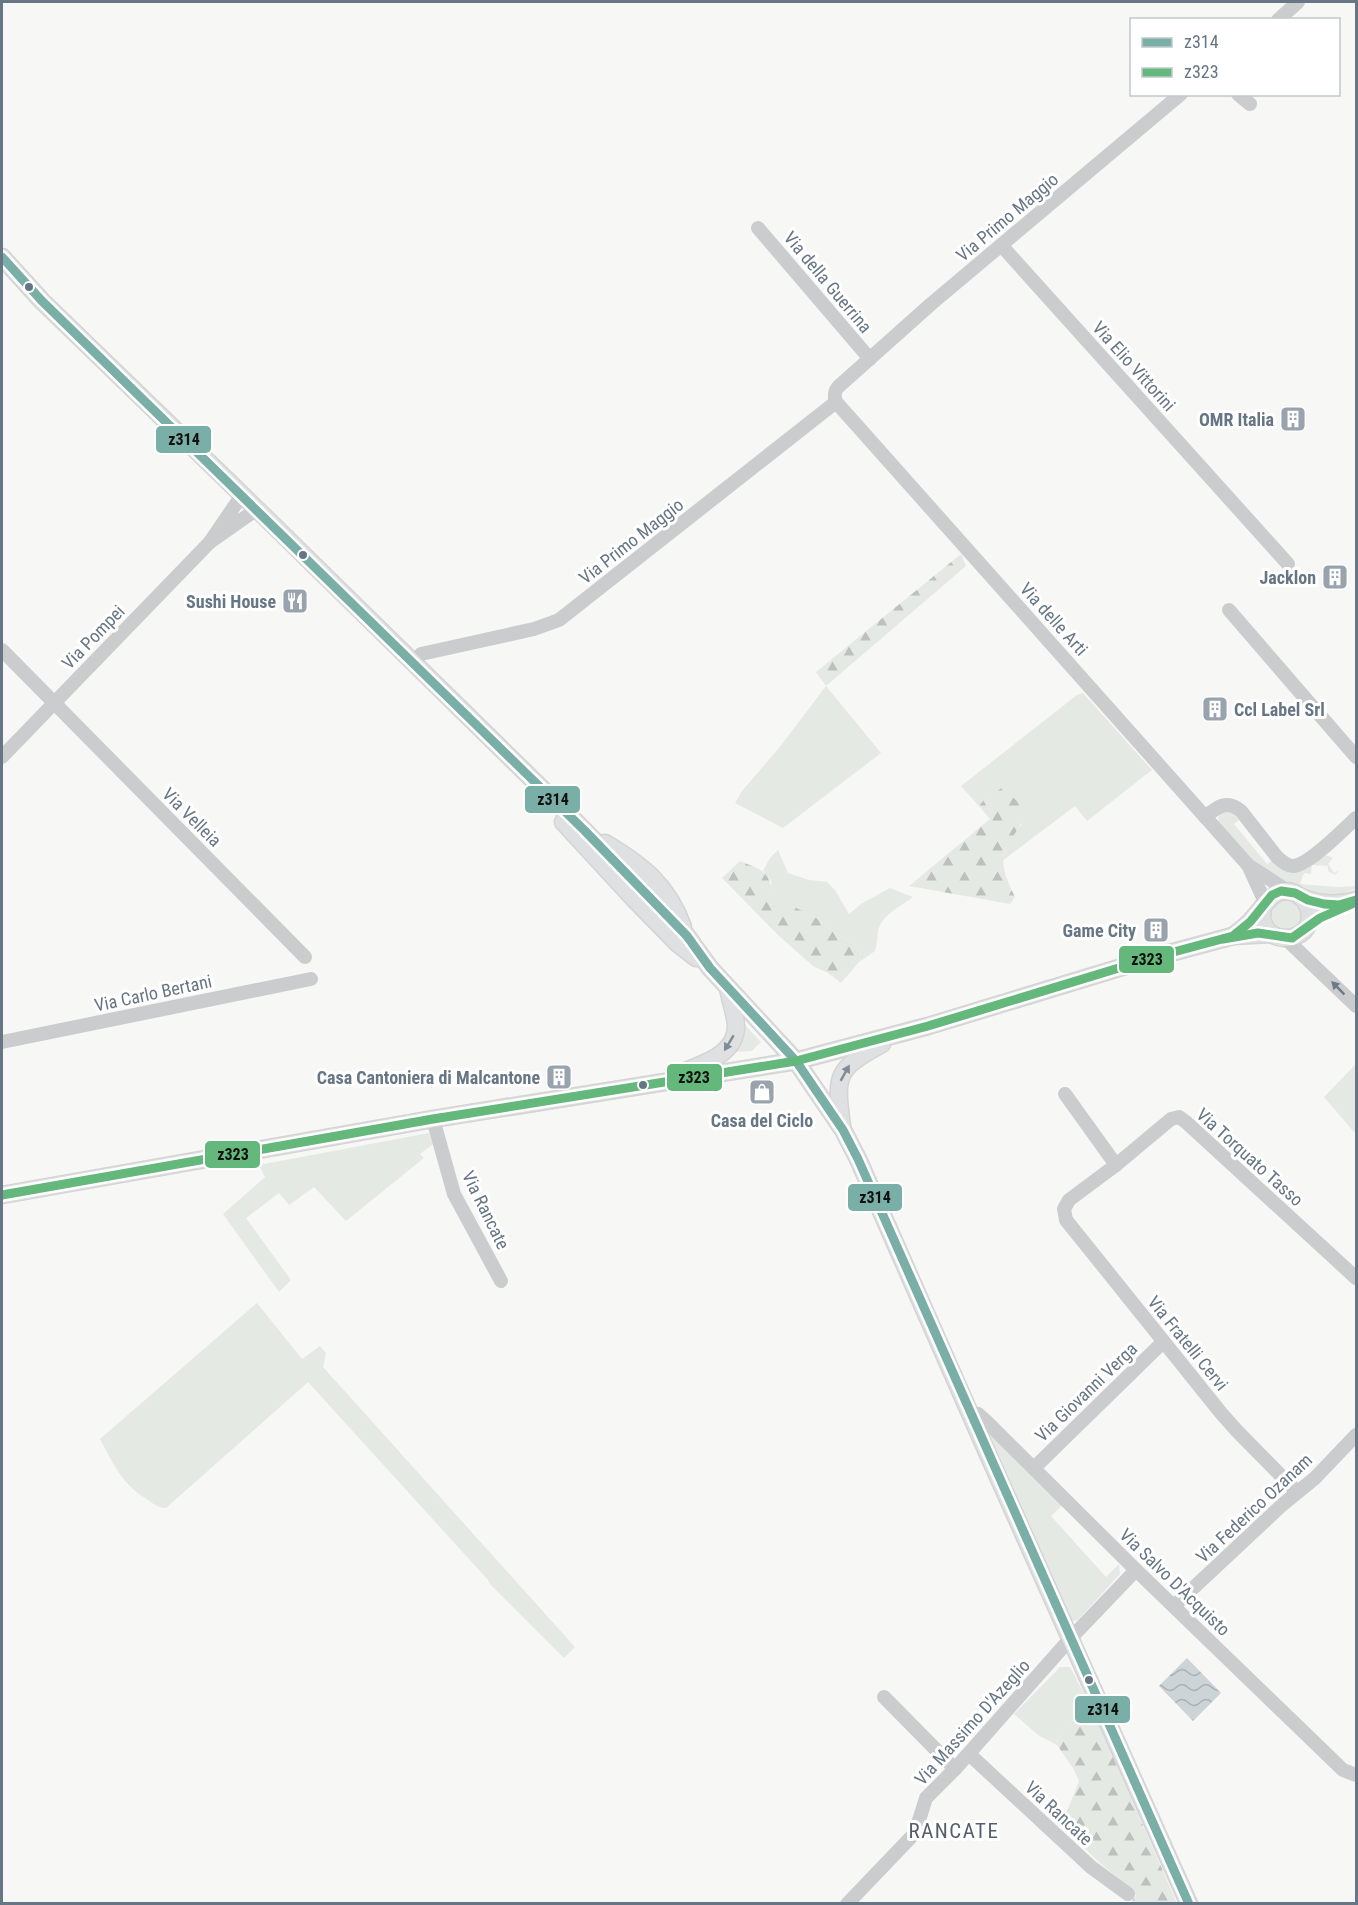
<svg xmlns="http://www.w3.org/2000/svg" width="1358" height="1905" font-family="'Roboto Condensed',sans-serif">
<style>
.green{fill:#e5e9e3}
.forest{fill:url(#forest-firs)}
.water{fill:url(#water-waves)}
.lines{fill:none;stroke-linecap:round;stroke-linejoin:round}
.major-casing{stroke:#d4d4d4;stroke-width:19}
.minor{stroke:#cbcccd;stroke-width:14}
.major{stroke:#dfe0e1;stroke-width:16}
.bus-1-casing{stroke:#fff;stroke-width:14}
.bus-2-casing{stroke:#fff;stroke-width:14}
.bus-1{stroke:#79afa6;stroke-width:9}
.bus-2{stroke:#65b87b;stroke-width:9}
.oneway{fill:#6c7a89}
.oneway2{fill:#7f8b97}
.bus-dot{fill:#677685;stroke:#fff;stroke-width:2}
.labels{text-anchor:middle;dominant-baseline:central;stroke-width:6;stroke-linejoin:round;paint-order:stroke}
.street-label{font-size:18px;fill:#677685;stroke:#fff}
.poi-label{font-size:18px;font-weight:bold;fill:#677685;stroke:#fff;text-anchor:end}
.quarter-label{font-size:21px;letter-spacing:1.5px;fill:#555f6b;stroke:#fff}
.line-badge{stroke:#fff;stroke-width:2}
.pale-badge-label{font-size:16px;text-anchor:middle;font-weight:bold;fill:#111}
</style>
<defs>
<pattern id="forest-firs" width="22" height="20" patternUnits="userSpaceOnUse" patternTransform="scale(1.5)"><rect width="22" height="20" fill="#e5e9e3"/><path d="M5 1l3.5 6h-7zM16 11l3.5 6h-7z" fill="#bdc1be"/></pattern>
<pattern id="water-waves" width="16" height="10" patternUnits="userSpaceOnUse" patternTransform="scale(1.5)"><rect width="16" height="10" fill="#cdd4d7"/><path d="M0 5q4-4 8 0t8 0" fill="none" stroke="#aab1b4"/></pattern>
</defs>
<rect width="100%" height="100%" fill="#f7f7f6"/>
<g class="green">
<polygon points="826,686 881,753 783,828 735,803 742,791 779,748"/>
<polygon points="1083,693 1152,770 1087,821 1075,806 1002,861 1008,842 1022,824 1002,789 986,797 979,806 961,786 1077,695"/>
<polygon points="1222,811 1232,812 1239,820 1234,824 1267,864 1273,860 1280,867 1323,854 1333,858 1328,864 1334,873 1339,870 1335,875 1328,871 1328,866 1312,865 1311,874 1304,873 1300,884 1337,887 1356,886 1356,889 1333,896 1309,893 1298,885 1271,876 1259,868 1219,825 1218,817"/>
<path d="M778 850 788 873 809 880 827 882 835 890 849 914 861 904 890 888 913 897C901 906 880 916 878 932 877 938 877 945 875 951L859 962 861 950 853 943 830 930 820 920 772 896 771 881 763 871 770 858Z"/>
<path d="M1288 898C1291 900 1294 901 1297 904 1304 911 1301 927 1291 930 1287 931 1280 929 1275 929L1268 911 1273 902Z"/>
<polygon points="741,1021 761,1042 752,1051 735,1052"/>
<polygon points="1356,1064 1356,1130 1354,1132 1324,1097"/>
<polygon points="429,1133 433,1144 420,1154 424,1158 346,1221 314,1187 289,1205 279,1193 246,1218 291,1280 279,1292 223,1214 265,1177 259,1165"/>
<path d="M257 1303 302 1359 320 1346 326 1353 323 1367 575 1647 564 1658 490 1584 488 1580 308 1382 166 1508C158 1508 152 1503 145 1498 121 1483 113 1463 100 1439Z"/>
<polygon points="990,1434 1063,1505 1051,1516 1106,1577 1119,1564 1120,1574 1077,1621 1069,1620 985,1438"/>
<polygon points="1060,1667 1070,1667 1092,1709 1085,1702 1058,1738 1057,1745 1038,1735 1014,1714"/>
</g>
<g class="forest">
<polygon points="961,554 966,566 826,686 816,672"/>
<path d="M1002 788 1012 796 1025 809C1022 825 1020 826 1011 839 996 859 1006 878 1015 897L1010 904 909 886 990 819 979 806 986 797Z"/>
<path d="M740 861C762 870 769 870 773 896L820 920 830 930 853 943 861 950 859 962 841 983 828 973 813 966 778 935 722 878Z"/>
<path d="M1084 1702 1092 1709 1177 1903H1131L1136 1895C1120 1877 1099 1865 1084 1847 1076 1838 1072 1824 1066 1814L1079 1781 1073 1768 1057 1745 1058 1738Z"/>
</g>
<polygon class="water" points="1187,1658 1221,1693 1193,1721 1159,1686"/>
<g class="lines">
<defs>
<g id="major">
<polyline points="2,257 42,301 266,518 584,830 687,936 710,968 796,1061 843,1130 858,1159 990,1459 1189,1904"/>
<polyline points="563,822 634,899 678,944 696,958"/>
<path d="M605 843C642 865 668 885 683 927"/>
<path d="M1301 897C1321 905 1336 905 1356 900"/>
<path d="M1233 936C1241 930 1248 925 1254 917 1266 904 1277 882 1298 895 1303 898 1307 903 1309 910 1317 946 1254 950 1263 906"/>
<path d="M679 1074C700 1064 737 1056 736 1025 735 1013 730 1000 728 988"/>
<path d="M842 1126C835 1074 836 1069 882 1044"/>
<polyline points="2,1195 433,1119 796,1061 928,1026 1155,957 1233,936 1271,934"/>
</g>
</defs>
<use href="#major" class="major-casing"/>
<g class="minor">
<polyline points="1278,20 1298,2"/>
<path d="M1181 94 931 304 838 387C834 392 834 396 836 402L1248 865 1288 891"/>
<polyline points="1238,94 1250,104"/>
<polyline points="758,228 870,359"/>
<polyline points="1001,245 1288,564"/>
<polyline points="242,495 210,542 257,509"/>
<polyline points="1229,610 1356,757"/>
<polyline points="2,650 305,957"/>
<polyline points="421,654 534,629 559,620 836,402"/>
<polyline points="2,757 210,542"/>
<path d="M1205 817C1217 807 1227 799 1241 811L1277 857C1282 861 1287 866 1293 866 1308 866 1344 829 1356 818"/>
<polyline points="1249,867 1265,902"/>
<polyline points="1286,939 1356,1006"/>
<polyline points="2,1042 311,979"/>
<polyline points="1065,1094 1116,1165"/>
<polyline points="433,1119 454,1194 501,1281"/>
<polyline points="969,1413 978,1414 987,1422 1136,1570 1343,1770 1356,1775"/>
<polyline points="1034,1468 1163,1342"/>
<polyline points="1297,1492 1237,1431 1221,1413 1066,1220 1064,1209 1069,1200 1116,1165 1171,1119 1179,1117 1186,1122 1356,1278"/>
<polyline points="1174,1606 1282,1505 1315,1478 1356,1435"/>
<polyline points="884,1697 955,1769"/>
<polyline points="969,1754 1091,1867 1128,1894"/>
<polyline points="847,1904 915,1833 926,1798 955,1769 1070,1639 1136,1570"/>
</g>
<use href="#major" class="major"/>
<defs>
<polyline id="bus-1" points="2,257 42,301 584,830 687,936 710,968 796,1061 843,1130 858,1159 1189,1904"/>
<g id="bus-2">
<polyline points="1223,939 1258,933 1292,938 1320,918 1352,904"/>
<polyline points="2,1195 433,1119 796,1061 928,1026 1155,957 1233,936 1250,922 1272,895 1281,891 1295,893 1308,900 1324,904 1339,905 1356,900"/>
</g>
</defs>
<use href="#bus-1" class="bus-1-casing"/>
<use href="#bus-2" class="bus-2-casing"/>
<use href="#bus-1" class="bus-1"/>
<use href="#bus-2" class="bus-2"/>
</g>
<defs><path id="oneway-solid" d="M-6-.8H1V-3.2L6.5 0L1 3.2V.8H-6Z" transform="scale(1.5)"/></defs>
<use class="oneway" href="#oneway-solid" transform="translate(1338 988) rotate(-135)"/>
<g class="oneway2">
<use href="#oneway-solid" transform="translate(729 1043) rotate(121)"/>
<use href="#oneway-solid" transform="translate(845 1073) rotate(-61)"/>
</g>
<defs>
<symbol id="building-square" viewBox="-11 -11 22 22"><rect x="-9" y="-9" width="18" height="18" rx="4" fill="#99a3ad" stroke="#fff"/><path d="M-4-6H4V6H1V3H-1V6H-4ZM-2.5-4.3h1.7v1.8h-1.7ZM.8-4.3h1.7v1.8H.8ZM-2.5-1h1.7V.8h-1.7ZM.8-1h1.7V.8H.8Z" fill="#fff"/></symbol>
<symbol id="restaurant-square" viewBox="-11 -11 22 22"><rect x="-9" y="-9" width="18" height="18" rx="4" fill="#99a3ad" stroke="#fff"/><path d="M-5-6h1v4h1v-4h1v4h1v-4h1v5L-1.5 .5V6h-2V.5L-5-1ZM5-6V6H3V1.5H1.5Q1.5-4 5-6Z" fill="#fff"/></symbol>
<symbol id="shop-square" viewBox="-11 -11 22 22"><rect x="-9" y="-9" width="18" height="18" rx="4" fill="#99a3ad" stroke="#fff"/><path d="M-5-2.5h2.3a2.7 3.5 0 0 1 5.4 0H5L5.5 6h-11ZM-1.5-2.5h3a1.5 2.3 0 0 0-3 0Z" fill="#fff"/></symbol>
</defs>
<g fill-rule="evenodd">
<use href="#building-square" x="1278" y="404" width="30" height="30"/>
<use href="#building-square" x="1320" y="562" width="30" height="30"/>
<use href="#restaurant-square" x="280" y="586" width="30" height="30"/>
<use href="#building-square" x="1200" y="694" width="30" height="30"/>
<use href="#building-square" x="1141" y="915" width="30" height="30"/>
<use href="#building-square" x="544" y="1062" width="30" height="30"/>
<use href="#shop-square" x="747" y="1077" width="30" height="30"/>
</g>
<g class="bus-dot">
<circle cx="29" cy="287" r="5"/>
<circle cx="303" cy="555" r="5"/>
<circle cx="643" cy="1085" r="5"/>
<circle cx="1089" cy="1680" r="5"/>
</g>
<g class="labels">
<g class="street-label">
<text transform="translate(1007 217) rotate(-40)">Via Primo Maggio</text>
<text transform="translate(828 282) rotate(50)">Via della Guerrina</text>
<text transform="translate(1134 366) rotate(48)">Via Elio Vittorini</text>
<text transform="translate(631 541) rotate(-38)">Via Primo Maggio</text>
<text transform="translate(1054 619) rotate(48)">Via delle Arti</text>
<text transform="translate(93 637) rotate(-46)">Via Pompei</text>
<text transform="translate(192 817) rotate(45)">Via Velleia</text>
<text transform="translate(153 993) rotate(-12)">Via Carlo Bertani</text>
<text transform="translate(1250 1157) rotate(42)">Via Torquato Tasso</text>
<text transform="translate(486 1210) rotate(64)">Via Rancate</text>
<text transform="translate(1188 1343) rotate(51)">Via Fratelli Cervi</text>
<text transform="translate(1086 1392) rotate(-44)">Via Giovanni Verga</text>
<text transform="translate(1254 1508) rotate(-43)">Via Federico Ozanam</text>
<text transform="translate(1175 1582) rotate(44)">Via Salvo D'Acquisto</text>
<text transform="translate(972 1722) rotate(-48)">Via Massimo D'Azeglio</text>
<text transform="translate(1059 1813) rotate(43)">Via Rancate</text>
</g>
<g class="poi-label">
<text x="1274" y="419">OMR Italia</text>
<text x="1316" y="577">Jacklon</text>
<text x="276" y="601">Sushi House</text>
<text x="1234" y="709" text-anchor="start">Ccl Label Srl</text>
<text x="1136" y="930">Game City</text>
<text x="540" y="1077">Casa Cantoniera di Malcantone</text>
<text x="762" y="1120" text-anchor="middle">Casa del Ciclo</text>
</g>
<g class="quarter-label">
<text x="954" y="1831">RANCATE</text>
</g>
</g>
<g class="line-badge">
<rect x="155" y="425" width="57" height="29" rx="6" fill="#79afa6"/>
<rect x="524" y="785" width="57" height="29" rx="6" fill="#79afa6"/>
<rect x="1118" y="945" width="57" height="29" rx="6" fill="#65b87b"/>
<rect x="666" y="1063" width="57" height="29" rx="6" fill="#65b87b"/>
<rect x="204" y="1140" width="57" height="29" rx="6" fill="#65b87b"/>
<rect x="847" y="1183" width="56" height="29" rx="6" fill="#79afa6"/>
<rect x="1074" y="1695" width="57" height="29" rx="6" fill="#79afa6"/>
</g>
<g class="pale-badge-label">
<text x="184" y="445">z314</text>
<text x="553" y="805">z314</text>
<text x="1147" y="965">z323</text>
<text x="694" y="1083">z323</text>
<text x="233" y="1160">z323</text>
<text x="875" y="1203">z314</text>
<text x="1103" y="1715">z314</text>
</g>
<rect width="1358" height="1905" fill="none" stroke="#677685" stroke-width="6"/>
<rect x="1130" y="18" width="210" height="78" fill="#ffffff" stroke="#c2c8ce" stroke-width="1.5"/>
<rect x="1142" y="38" width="30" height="9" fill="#79afa6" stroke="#c2c8ce" stroke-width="1.5"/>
<text x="1184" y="48" font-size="18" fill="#677685">z314</text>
<rect x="1142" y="68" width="30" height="9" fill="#65b87b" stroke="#c2c8ce" stroke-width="1.5"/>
<text x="1184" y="78" font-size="18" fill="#677685">z323</text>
</svg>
